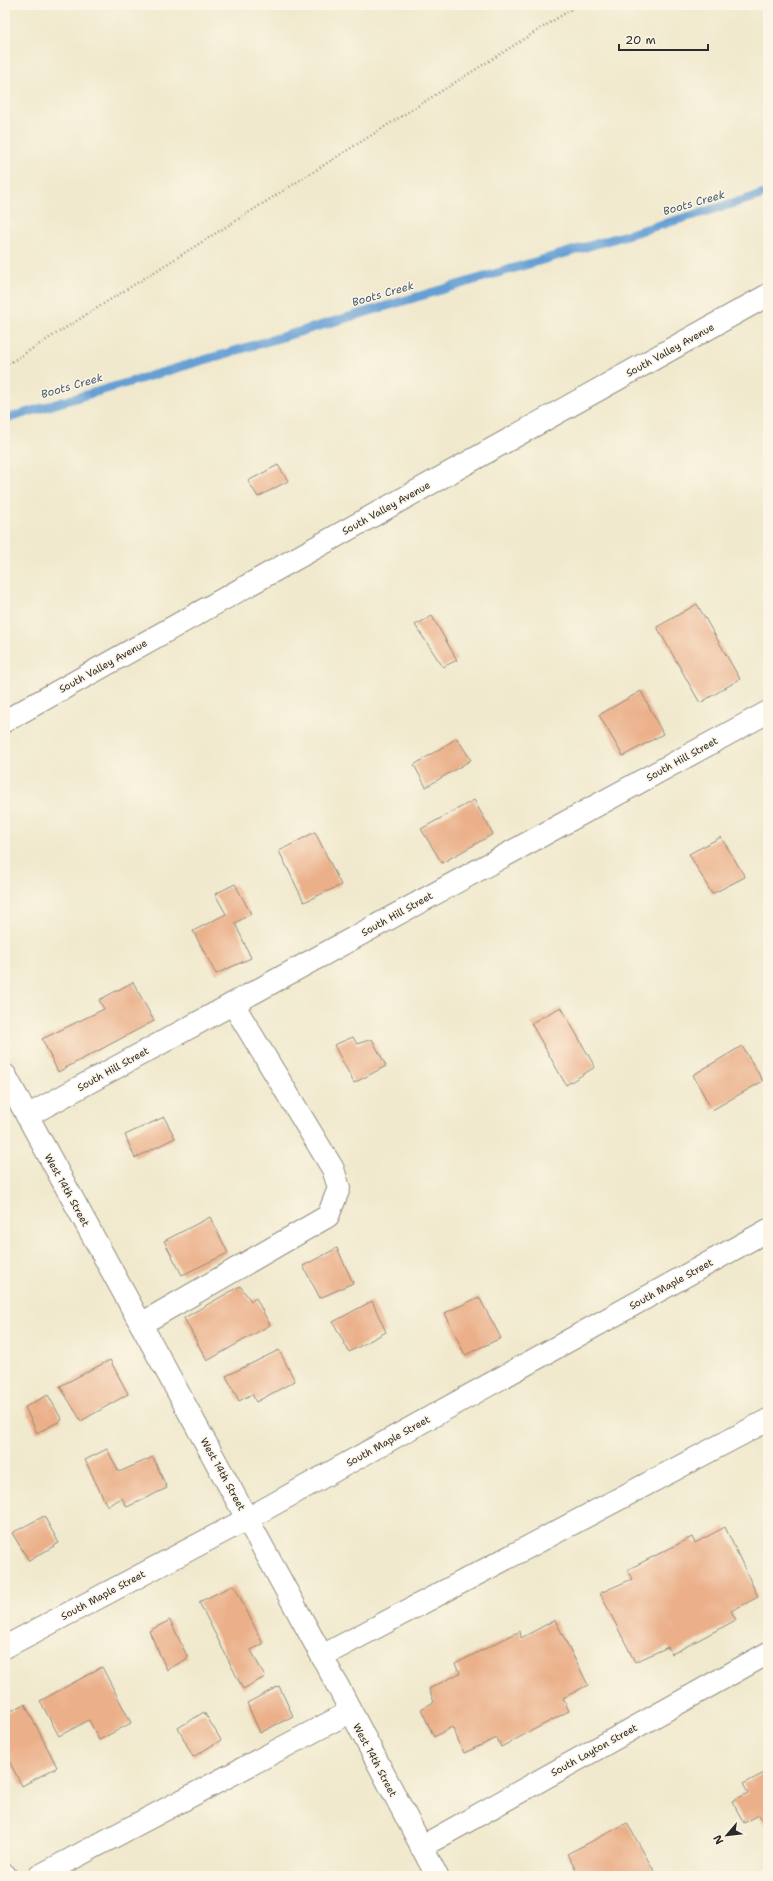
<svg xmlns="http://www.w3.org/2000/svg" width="773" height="1881" font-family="'Shantell Sans',sans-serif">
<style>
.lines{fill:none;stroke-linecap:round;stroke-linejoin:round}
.stream{stroke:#659fd4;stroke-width:9}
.building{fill:#ebb08a}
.minor-casing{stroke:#8e8a7c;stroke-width:24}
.path{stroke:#8e8a7c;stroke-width:2.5;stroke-dasharray:1 3;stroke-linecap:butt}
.minor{stroke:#fff;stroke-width:22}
.labels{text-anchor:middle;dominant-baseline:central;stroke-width:3;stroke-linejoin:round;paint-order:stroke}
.street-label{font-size:10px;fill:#2b2b2b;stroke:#fcf5e5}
.water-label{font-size:11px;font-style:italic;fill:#42596f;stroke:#fcf5e5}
</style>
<rect width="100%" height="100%" fill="#fcf5e5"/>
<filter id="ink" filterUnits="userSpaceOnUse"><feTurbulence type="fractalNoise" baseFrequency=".025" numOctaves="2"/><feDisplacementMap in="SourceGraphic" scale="8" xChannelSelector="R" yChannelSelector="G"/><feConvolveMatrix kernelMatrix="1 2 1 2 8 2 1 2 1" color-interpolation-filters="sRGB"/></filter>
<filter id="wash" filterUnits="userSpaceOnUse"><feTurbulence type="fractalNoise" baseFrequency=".012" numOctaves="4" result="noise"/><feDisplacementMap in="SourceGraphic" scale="16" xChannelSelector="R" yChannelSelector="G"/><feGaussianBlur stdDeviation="0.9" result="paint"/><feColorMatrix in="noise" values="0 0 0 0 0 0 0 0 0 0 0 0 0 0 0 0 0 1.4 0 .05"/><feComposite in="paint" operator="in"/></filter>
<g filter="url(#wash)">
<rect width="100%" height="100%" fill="#f0e9cd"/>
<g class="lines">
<polyline class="stream" points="5,419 768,193"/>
</g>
<g id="blocks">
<g class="building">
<polygon points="278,465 288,481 258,497 248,481"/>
<polygon points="697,604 740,679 700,703 657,627"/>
<polygon points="432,616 457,660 443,667 415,625"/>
<polygon points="641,691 663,734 623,756 599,715"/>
<polygon points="457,738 471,760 426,787 414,765"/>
<polygon points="474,800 493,834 442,863 421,829"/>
<polygon points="315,832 341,885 304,902 279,851"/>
<polygon points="721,837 745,877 712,894 689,854"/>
<polygon points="235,884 251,914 235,923 251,958 216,974 193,931 226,914 215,894"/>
<polygon points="133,982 154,1021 58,1072 42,1039 104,1009 99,1000"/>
<polygon points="561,1007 595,1067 566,1085 531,1023"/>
<polygon points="353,1037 357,1044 372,1039 386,1066 354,1083 334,1045"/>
<polygon points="742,1046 763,1081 712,1110 693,1075"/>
<polygon points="164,1117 175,1138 135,1158 125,1135"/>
<polygon points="210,1217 228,1253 182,1275 164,1241"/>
<polygon points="337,1248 353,1283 320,1298 303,1266"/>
<polygon points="240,1286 251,1301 256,1298 270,1325 207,1361 184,1318"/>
<polygon points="479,1297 501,1338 465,1355 445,1313"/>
<polygon points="372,1301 386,1332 349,1352 333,1322"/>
<polygon points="279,1350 295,1381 256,1402 252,1394 239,1401 226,1376"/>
<polygon points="110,1360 128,1394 81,1421 60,1386"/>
<polygon points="48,1395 62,1420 37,1433 25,1407"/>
<polygon points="107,1449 119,1472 153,1457 167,1488 127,1507 122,1498 107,1506 85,1460"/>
<polygon points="44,1516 59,1543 29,1561 12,1533"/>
<polygon points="725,1527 758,1597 731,1611 736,1620 672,1654 668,1647 635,1662 600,1593 632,1579 627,1570 692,1537 695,1543"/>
<polygon points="234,1585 263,1644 251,1650 265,1677 243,1689 199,1602"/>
<polygon points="170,1620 188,1658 167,1670 149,1631"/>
<polygon points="555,1620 588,1685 563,1698 569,1711 501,1747 497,1738 464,1753 452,1727 434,1737 421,1709 434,1702 429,1689 460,1673 455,1664 520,1631 521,1638"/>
<polygon points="102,1667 131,1723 99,1740 89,1720 59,1736 40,1701"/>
<polygon points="279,1686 293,1716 260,1733 247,1703"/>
<polygon points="25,1704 57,1767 22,1786 5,1753 5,1714"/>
<polygon points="204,1712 221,1740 193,1757 178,1728"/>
<polygon points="768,1771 768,1831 759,1815 744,1823 732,1801 748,1793 743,1784"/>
<polygon points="627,1823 657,1876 579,1876 567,1854"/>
</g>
</g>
</g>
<g filter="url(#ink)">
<use href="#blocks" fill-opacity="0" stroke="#8e8a7c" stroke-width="1"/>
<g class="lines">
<defs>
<g id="minor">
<polyline points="5,721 768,295"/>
<polyline points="5,1075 322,1656 437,1876"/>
<polyline points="27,1116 768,712"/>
<polyline points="141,1324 328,1216 339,1188 333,1169 233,1004"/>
<polyline points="5,1647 247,1519 768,1230"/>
<polyline points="322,1656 768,1420"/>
<polyline points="421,1847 768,1653"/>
<polyline points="5,1875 5,1876"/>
<polyline points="39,1876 350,1712"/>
</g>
</defs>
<use href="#minor" class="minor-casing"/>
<polyline class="path" points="5,366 578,5"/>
<use href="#minor" class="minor"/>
</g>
</g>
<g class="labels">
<g class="street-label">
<text transform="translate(670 350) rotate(-29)">South Valley Avenue</text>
<text transform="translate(386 508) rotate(-29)">South Valley Avenue</text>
<text transform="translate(103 666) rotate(-29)">South Valley Avenue</text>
<text transform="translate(682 759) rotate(-29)">South Hill Street</text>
<text transform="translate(397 914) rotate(-29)">South Hill Street</text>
<text transform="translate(113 1069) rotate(-29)">South Hill Street</text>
<text transform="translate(67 1190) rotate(61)">West 14th Street</text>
<text transform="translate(671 1284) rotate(-29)">South Maple Street</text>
<text transform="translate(388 1441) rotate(-29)">South Maple Street</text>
<text transform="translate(223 1474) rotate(61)">West 14th Street</text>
<text transform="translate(103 1595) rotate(-28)">South Maple Street</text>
<text transform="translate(594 1750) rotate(-29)">South Layton Street</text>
<text transform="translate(375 1760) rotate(62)">West 14th Street</text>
</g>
<g class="water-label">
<text transform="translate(694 203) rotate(-16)">Boots Creek</text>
<text transform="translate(383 294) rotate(-16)">Boots Creek</text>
<text transform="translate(72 386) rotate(-16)">Boots Creek</text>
</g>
</g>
<rect width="773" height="1881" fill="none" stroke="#fcf5e5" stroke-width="20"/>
<g transform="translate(727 1835) rotate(242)" stroke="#fcf5e5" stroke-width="3" paint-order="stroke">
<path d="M0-3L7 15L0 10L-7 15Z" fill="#2b2b2b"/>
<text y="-6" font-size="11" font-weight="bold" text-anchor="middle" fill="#2b2b2b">N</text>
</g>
<path d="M619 44v6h89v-6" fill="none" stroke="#2b2b2b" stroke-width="2"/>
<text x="625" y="44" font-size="12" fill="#2b2b2b" stroke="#fcf5e5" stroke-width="3" paint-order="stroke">20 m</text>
</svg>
